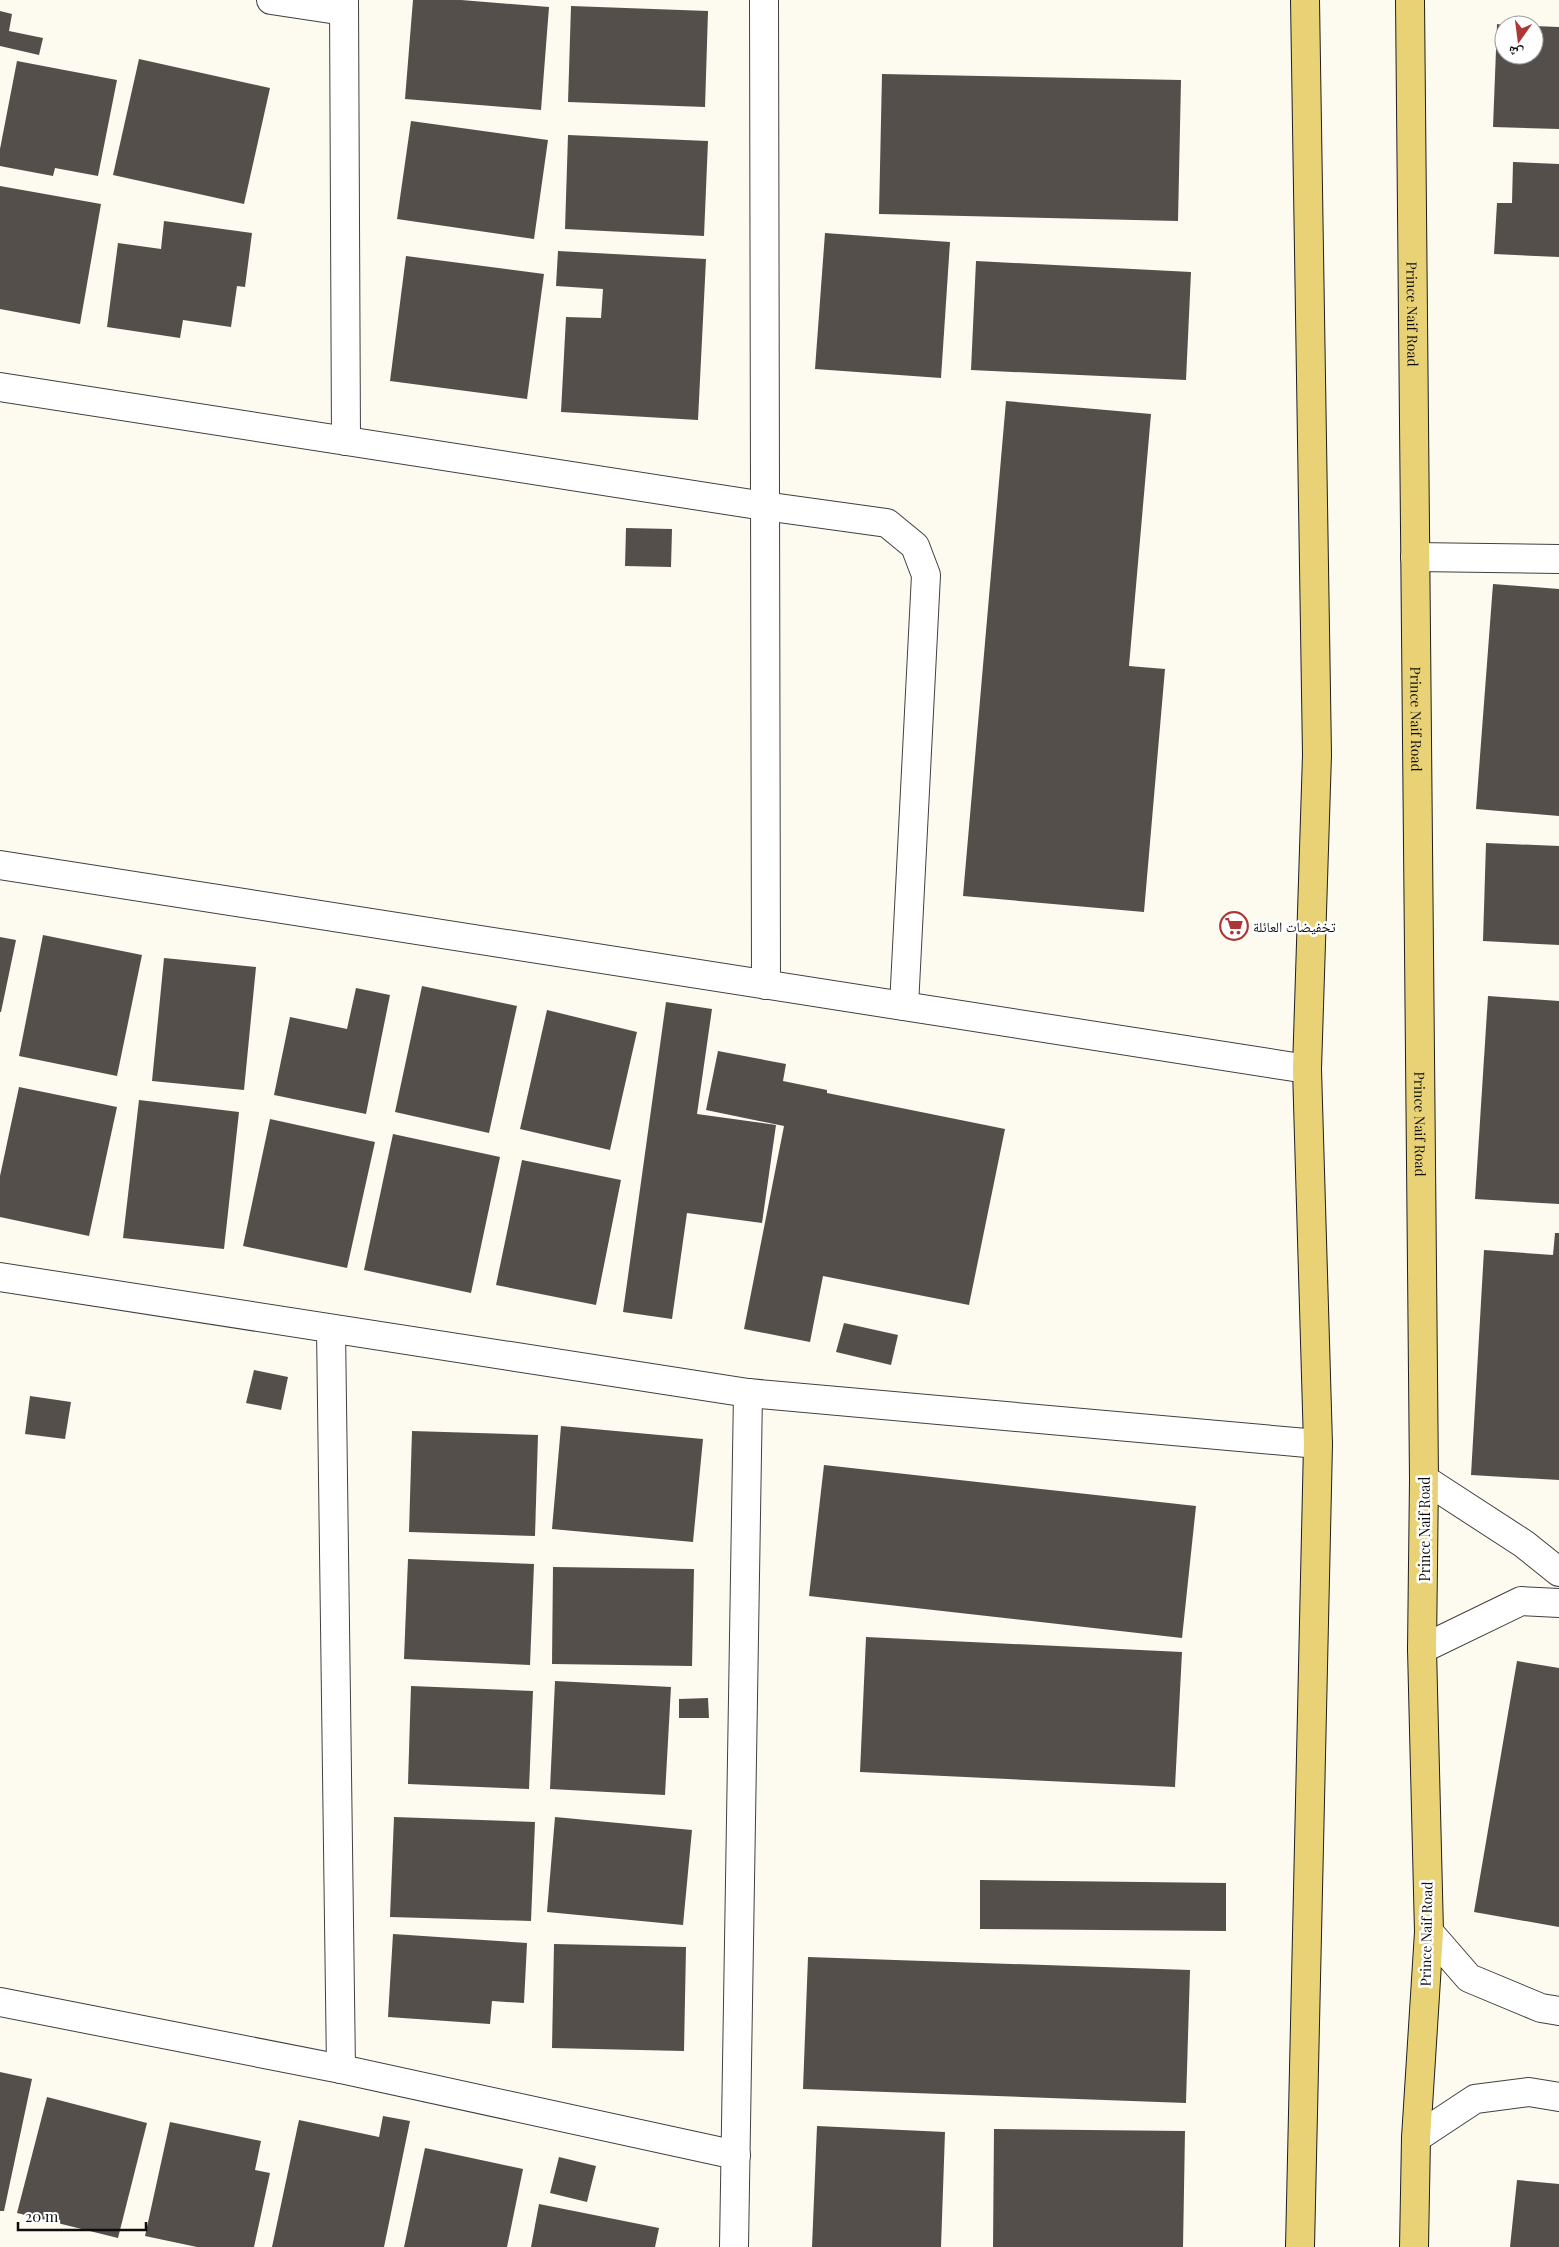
<svg xmlns="http://www.w3.org/2000/svg" width="1559" height="2247" font-family="'Playfair Display','Noto Naskh Arabic',serif">
<style>
.building{fill:#554f4b}
.lines{fill:none;stroke-linecap:round;stroke-linejoin:round}
.minor-casing{stroke:#404040;stroke-width:30}
.major-casing{stroke:#1e1e1e;stroke-width:30}
.minor{stroke:#fff;stroke-width:28}
.major{stroke:#e8d275;stroke-width:28}
.labels{text-anchor:middle;dominant-baseline:central;stroke-width:5;stroke-linejoin:round;paint-order:stroke}
.street-label{font-size:14px;fill:#0d0d0d;stroke:#fff}
.poi-label{font-size:14px;fill:#0d0d0d;stroke:#fff;text-anchor:start}
</style>
<rect width="100%" height="100%" fill="#fdfbf0"/>
<g class="building">
<polygon points="413,0 461,0 549,7 541,110 405,99"/>
<polygon points="571,6 708,11 705,107 568,102"/>
<polygon points="0,11 12,14 9,31 43,38 39,55 0,46"/>
<polygon points="1497,24 1504,25 1504,55 1534,55 1534,26 1559,27 1559,129 1493,127"/>
<polygon points="139,59 270,88 244,204 113,175"/>
<polygon points="17,61 117,80 98,176 55,168 53,176 0,166 0,149"/>
<polygon points="882,74 1181,80 1178,221 879,214"/>
<polygon points="411,121 548,140 534,239 397,219"/>
<polygon points="568,135 708,141 704,236 565,229"/>
<polygon points="1513,162 1559,164 1559,257 1494,254 1497,203 1512,203"/>
<polygon points="0,186 101,204 80,324 0,309"/>
<polygon points="164,221 252,233 245,287 237,286 231,327 183,320 180,338 107,327 118,243 161,249"/>
<polygon points="825,233 950,242 941,378 815,369"/>
<polygon points="558,251 706,259 698,420 561,412 566,317 601,318 603,289 556,286"/>
<polygon points="406,256 544,274 527,399 390,381"/>
<polygon points="976,261 1191,272 1186,380 971,370"/>
<polygon points="1006,401 1151,414 1129,666 1165,669 1144,912 963,896"/>
<polygon points="626,528 672,529 671,567 625,566"/>
<polygon points="1493,584 1559,589 1559,816 1476,809"/>
<polygon points="1486,843 1559,846 1559,945 1483,941"/>
<polygon points="43,935 142,955 117,1076 19,1056"/>
<polygon points="0,937 16,940 1,1012 0,1012"/>
<polygon points="164,958 256,967 244,1090 152,1081"/>
<polygon points="422,986 517,1006 489,1133 395,1112"/>
<polygon points="356,988 390,995 366,1114 274,1095 290,1017 347,1029"/>
<polygon points="1488,996 1559,1001 1559,1204 1475,1199"/>
<polygon points="666,1002 712,1009 697,1114 776,1125 762,1223 687,1213 672,1319 623,1312"/>
<polygon points="547,1010 637,1032 610,1150 520,1129"/>
<polygon points="718,1051 786,1064 783,1081 827,1090 827,1093 1005,1129 969,1305 823,1276 810,1342 744,1329 784,1126 706,1110"/>
<polygon points="19,1087 117,1107 89,1236 0,1217 0,1176"/>
<polygon points="139,1100 239,1112 224,1249 123,1238"/>
<polygon points="270,1119 375,1142 347,1268 243,1246"/>
<polygon points="393,1134 500,1157 471,1293 364,1270"/>
<polygon points="522,1160 621,1180 596,1305 496,1285"/>
<polygon points="1555,1233 1559,1233 1559,1480 1471,1475 1484,1250 1553,1255"/>
<polygon points="844,1323 898,1335 891,1365 836,1352"/>
<polygon points="254,1370 288,1377 281,1410 246,1403"/>
<polygon points="30,1396 71,1402 65,1439 25,1434"/>
<polygon points="561,1426 703,1439 693,1542 552,1529"/>
<polygon points="412,1431 538,1435 535,1536 409,1532"/>
<polygon points="824,1465 1196,1506 1182,1638 809,1596"/>
<polygon points="408,1559 534,1564 530,1665 404,1659"/>
<polygon points="553,1567 694,1569 692,1666 552,1664"/>
<polygon points="866,1637 1182,1652 1175,1787 860,1772"/>
<polygon points="1517,1661 1559,1668 1559,1927 1474,1912"/>
<polygon points="555,1681 671,1687 665,1795 550,1789"/>
<polygon points="411,1686 533,1691 529,1789 408,1784"/>
<polygon points="708,1698 709,1718 679,1718 679,1699"/>
<polygon points="394,1817 535,1822 531,1921 390,1917"/>
<polygon points="555,1817 692,1830 683,1925 547,1912"/>
<polygon points="980,1880 1226,1883 1226,1931 980,1929"/>
<polygon points="393,1934 527,1943 524,2003 492,2001 490,2024 388,2017"/>
<polygon points="554,1944 686,1947 684,2051 552,2048"/>
<polygon points="808,1957 1190,1970 1186,2103 803,2089"/>
<polygon points="0,2072 32,2079 4,2211 0,2211"/>
<polygon points="47,2097 147,2123 118,2238 17,2213"/>
<polygon points="383,2116 410,2121 384,2247 272,2247 299,2120 379,2137"/>
<polygon points="170,2122 261,2141 255,2170 270,2173 254,2247 197,2247 145,2236"/>
<polygon points="817,2126 945,2132 941,2247 812,2247"/>
<polygon points="994,2129 1185,2131 1183,2247 993,2247"/>
<polygon points="425,2148 523,2169 507,2247 404,2247"/>
<polygon points="559,2157 596,2166 587,2202 550,2193"/>
<polygon points="1517,2180 1559,2184 1559,2247 1510,2247"/>
<polygon points="539,2204 659,2228 655,2247 531,2247"/>
</g>
<g class="lines">
<defs>
<g id="minor">
<polyline points="271,0 344,11"/>
<polyline points="344,0 346,441"/>
<polyline points="764,0 766,985"/>
<polyline points="0,387 764,506 887,523 915,546 926,575 904,1006"/>
<polyline points="1415,557 1559,559"/>
<polyline points="0,865 1307,1069"/>
<polyline points="0,1277 748,1393 1318,1444"/>
<polyline points="331,1329 341,2069"/>
<polyline points="1424,1479 1524,1544 1559,1572"/>
<polyline points="1422,1649 1521,1601 1559,1603"/>
<polyline points="1429,1932 1469,1978 1541,2008 1559,2011"/>
<polyline points="0,2002 341,2069 736,2155"/>
<polyline points="1416,2138 1475,2099 1529,2092 1559,2097"/>
<polyline points="734,2247 748,1393"/>
</g>
<g id="major">
<path id="s1" d="M1410 0 1424 1479 1422 1649 1429 1932 1416 2138 1414 2247"/>
<polyline points="1300,2247 1318,1444 1307,1069 1317,755 1305,0"/>
</g>
</defs>
<use href="#minor" class="minor-casing"/>
<use href="#major" class="major-casing"/>
<use href="#minor" class="minor"/>
<use href="#major" class="major"/>
</g>
<defs>
<symbol id="supermarket-ring" viewBox="-11 -11 22 22"><circle r="9.5" fill="#fff" stroke="#ad3736" stroke-width="1.5"/><path d="M-6-5.5h2.5l.6 2H6L4.5 2H-2.5L-4.4-4H-6ZM-1.5 3.2a1.3 1.3 0 1 0 .1 0ZM3 3.2a1.3 1.3 0 1 0 .1 0Z" fill="#ad3736"/></symbol>
</defs>
<g fill-rule="evenodd">
<use href="#supermarket-ring" x="1218" y="910" width="32" height="32"/>
</g>
<g class="labels">
<g class="street-label">
<text stroke="none"><textPath href="#s1" startOffset="314">Prince Naif Road</textPath></text>
<text stroke="none"><textPath href="#s1" startOffset="719">Prince Naif Road</textPath></text>
<text stroke="none"><textPath href="#s1" startOffset="1124">Prince Naif Road</textPath></text>
<text transform="translate(1424 1529) rotate(-90)">Prince Naif Road</text>
<text transform="translate(1426 1934) rotate(-89)">Prince Naif Road</text>
</g>
<g class="poi-label">
<text x="1253" y="926">تخفيضات العائلة</text>
</g>
</g>
<g transform="translate(1519 40) rotate(194)"><circle r="24" fill="#ffffff" stroke="#9e9e9e"/>
<path d="M0-4L9 19L0 12L-9 19Z" fill="#ad3736"/>
<text y="-8" font-size="14" font-weight="bold" text-anchor="middle" fill="#0d0d0d">ش</text>
</g>
<path d="M18 2222v8h128v-8" fill="none" stroke="#0d0d0d" stroke-width="2.5"/>
<text x="25" y="2222" font-size="15" fill="#0d0d0d" stroke="#ffffff" stroke-width="4" paint-order="stroke">20 m</text>
</svg>
